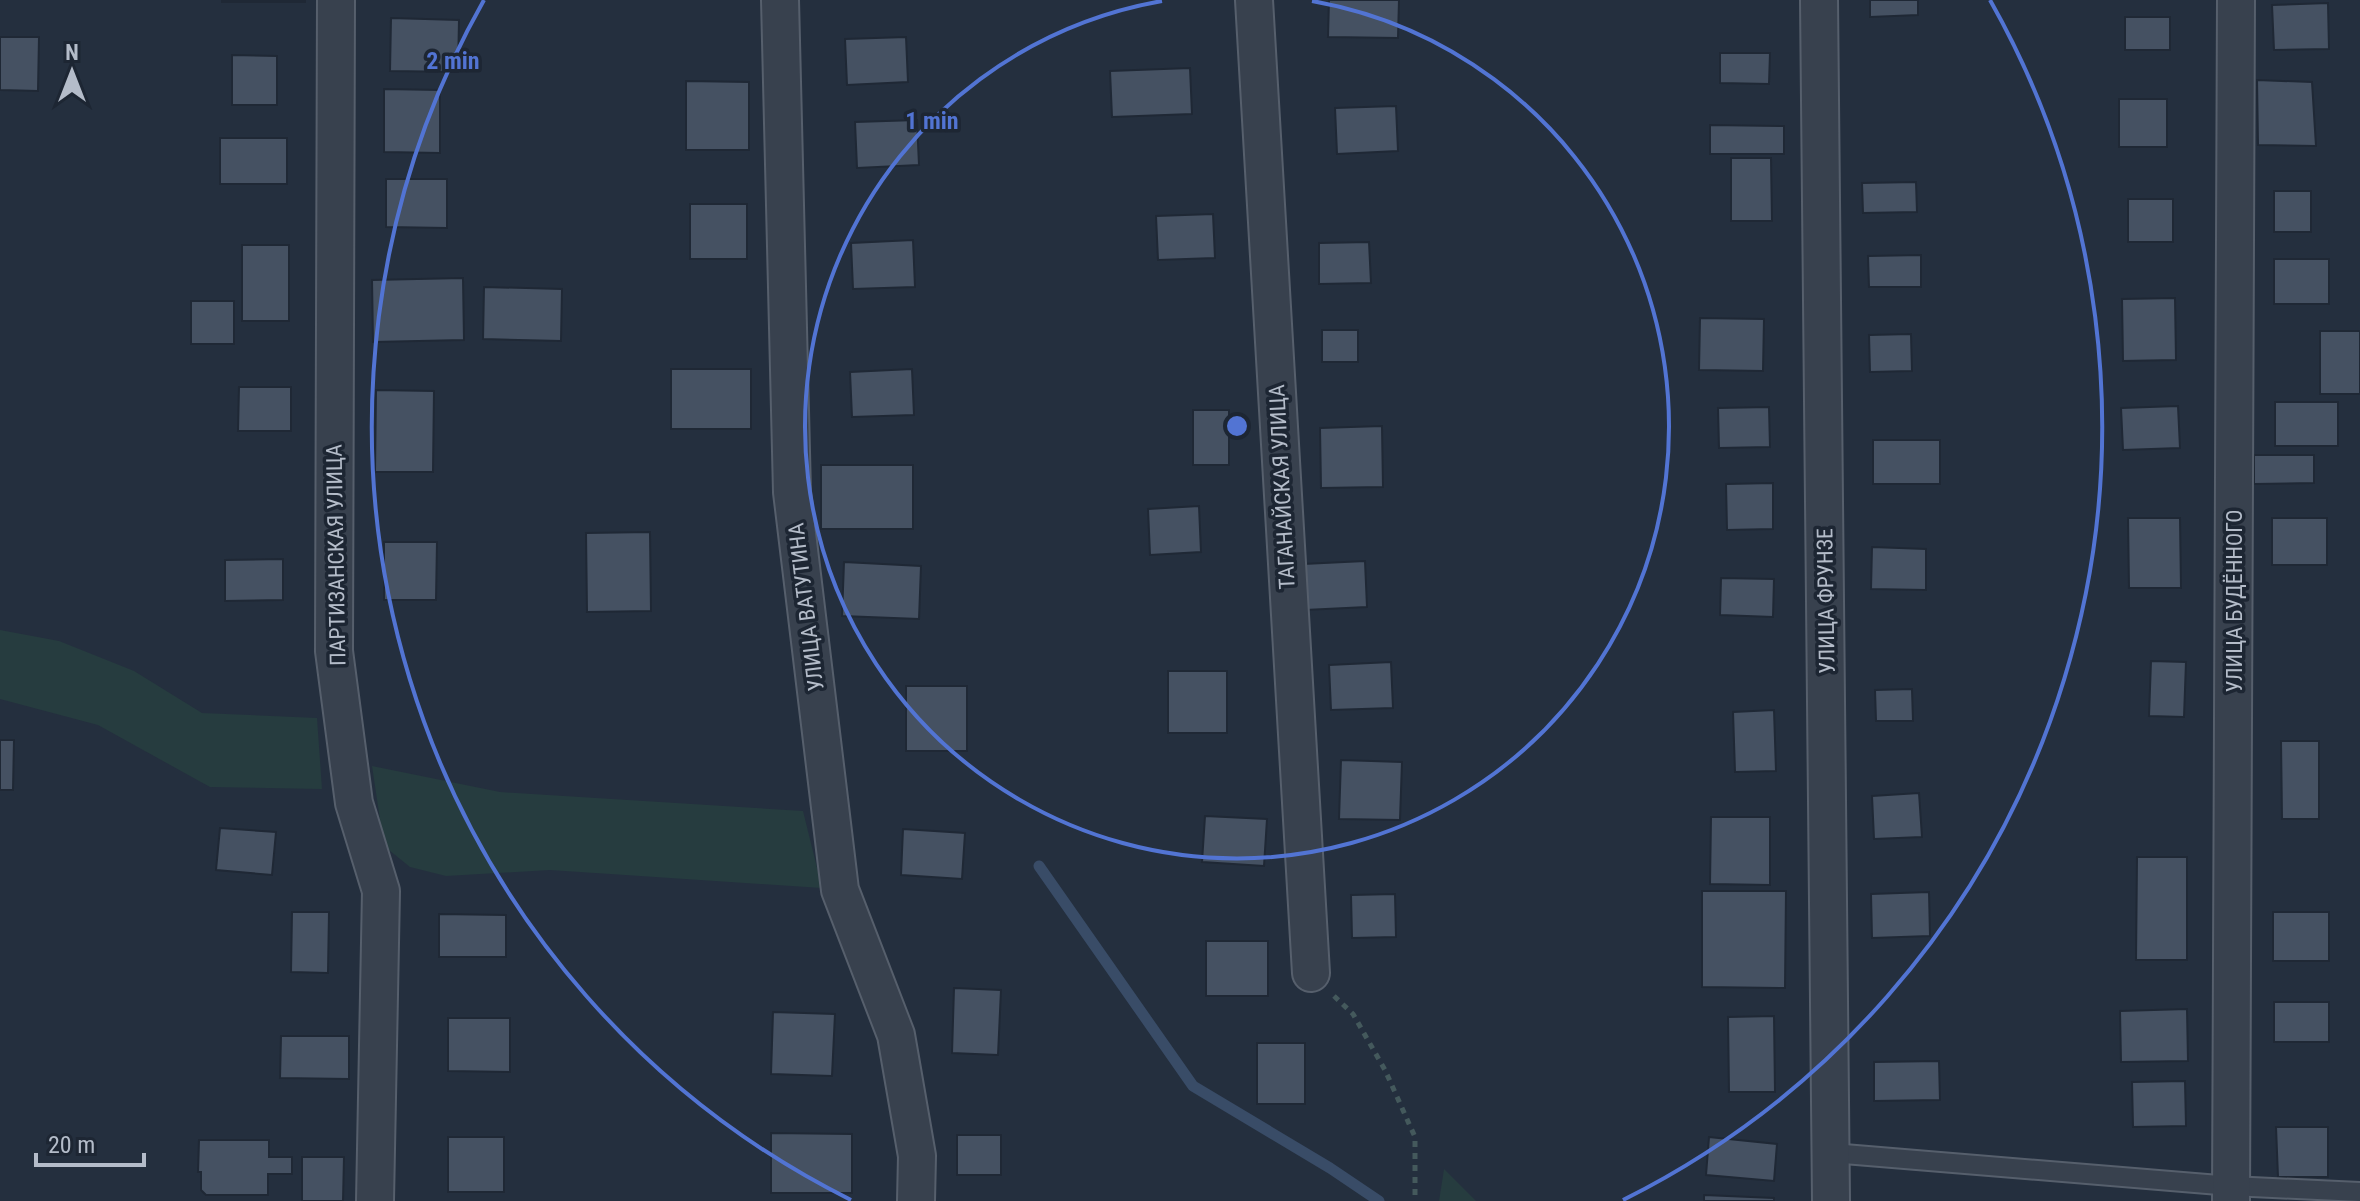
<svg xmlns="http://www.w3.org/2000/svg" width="2360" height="1201" font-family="'Roboto Condensed',sans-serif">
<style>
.green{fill:#263c3f}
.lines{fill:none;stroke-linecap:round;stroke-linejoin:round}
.stream{stroke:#394c67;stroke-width:11}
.building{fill:#455162;stroke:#1f2835;stroke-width:2}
.lane-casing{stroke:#565f6c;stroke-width:22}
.street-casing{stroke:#565f6c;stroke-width:40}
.path{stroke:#44595c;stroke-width:5;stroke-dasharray:6 6;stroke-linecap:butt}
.lane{stroke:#38414e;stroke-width:18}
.street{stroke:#38414e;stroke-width:36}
.ring{fill:none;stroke:#5274d3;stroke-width:4}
.labels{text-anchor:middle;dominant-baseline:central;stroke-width:7;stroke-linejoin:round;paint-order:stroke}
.street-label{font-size:22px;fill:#b4bcc9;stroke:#1d2633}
.centre{fill:#5274d3;stroke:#1d2633;stroke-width:4}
.ring-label{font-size:24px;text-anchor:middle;font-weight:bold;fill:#5274d3;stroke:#1d2633;stroke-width:7;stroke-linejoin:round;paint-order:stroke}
</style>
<rect width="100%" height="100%" fill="#242f3e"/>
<g class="green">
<polygon points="0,630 59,641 134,671 202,713 317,718 322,789 210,787 98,725 0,699"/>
<polygon points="372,766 500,792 803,811 822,888 550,870 446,876 410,867 384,846"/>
<polygon points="1444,1169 1476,1201 1439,1201"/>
</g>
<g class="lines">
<polyline class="stream" points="1039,866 1193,1086 1330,1168 1379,1201"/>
</g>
<g class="building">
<rect x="222" y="0" width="83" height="2"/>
<polygon points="1329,0 1399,0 1398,38 1328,37"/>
<polygon points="1870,0 1918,0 1918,15 1870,17"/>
<polygon points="2328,3 2329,49 2274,50 2272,5"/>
<rect x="2125" y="17" width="45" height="33"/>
<polygon points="391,18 459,20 458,72 390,71"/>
<polygon points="0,37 39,37 38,91 0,90"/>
<polygon points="906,37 908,82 847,85 845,39"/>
<polygon points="1720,53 1770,53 1769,84 1720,83"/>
<polygon points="232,55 277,56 277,105 232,105"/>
<polygon points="1190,68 1192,114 1112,117 1110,71"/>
<polygon points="2257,80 2312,82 2316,146 2258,145"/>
<polygon points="686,81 749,82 749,150 686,150"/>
<polygon points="384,89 440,90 440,153 384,152"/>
<rect x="2119" y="99" width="48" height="48"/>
<polygon points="1396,106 1398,151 1337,154 1335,108"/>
<polygon points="917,120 919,165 857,168 855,122"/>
<polygon points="1710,125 1784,126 1784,154 1710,154"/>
<rect x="220" y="138" width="67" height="46"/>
<polygon points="1731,158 1771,158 1772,221 1731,221"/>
<polygon points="386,179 447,179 447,228 386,227"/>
<polygon points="1916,182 1917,212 1863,213 1862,183"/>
<rect x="2274" y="191" width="37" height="41"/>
<rect x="2128" y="199" width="45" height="43"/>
<rect x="690" y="204" width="57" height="55"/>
<polygon points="1213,214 1215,258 1158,260 1156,216"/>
<polygon points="913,240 915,287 853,289 851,243"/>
<polygon points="1369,242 1371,283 1319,284 1319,243"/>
<rect x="242" y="245" width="47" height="76"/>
<polygon points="1921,255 1921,287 1869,287 1868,256"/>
<rect x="2274" y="259" width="55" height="45"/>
<polygon points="463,278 464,340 373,342 372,280"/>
<polygon points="484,287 562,289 561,341 483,339"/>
<polygon points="2175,298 2176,360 2123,361 2122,299"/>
<rect x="191" y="301" width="43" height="43"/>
<polygon points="1700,318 1764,319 1763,371 1699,370"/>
<rect x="1322" y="330" width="36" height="32"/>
<rect x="2320" y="331" width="40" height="63"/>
<polygon points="1911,334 1912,371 1870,372 1869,335"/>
<rect x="671" y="369" width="80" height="60"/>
<polygon points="912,369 914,415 852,417 850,372"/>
<polygon points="239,387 291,387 291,431 238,431"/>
<polygon points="376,390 434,391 433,472 375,472"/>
<rect x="2275" y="402" width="63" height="44"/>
<polygon points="2178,406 2180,448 2123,450 2121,408"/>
<polygon points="1769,407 1770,447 1719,448 1718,408"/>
<rect x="1193" y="410" width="36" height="55"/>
<polygon points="1382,426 1383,487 1321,488 1320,428"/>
<rect x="1873" y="440" width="67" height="44"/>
<polygon points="2254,455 2314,455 2314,483 2254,484"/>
<rect x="821" y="465" width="92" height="64"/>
<polygon points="1773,483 1773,529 1727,530 1726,484"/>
<polygon points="1199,506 1201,552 1150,555 1148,509"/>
<polygon points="2128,518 2180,518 2181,588 2129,588"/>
<rect x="2272" y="518" width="55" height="47"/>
<polygon points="650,532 651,611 587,612 586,533"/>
<polygon points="384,542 437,542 436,600 384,600"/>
<polygon points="1872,547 1926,549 1926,590 1871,589"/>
<polygon points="283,559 283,600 225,601 225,560"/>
<polygon points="1365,561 1367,607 1305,610 1303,564"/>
<polygon points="844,562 921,566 919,619 842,616"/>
<polygon points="1721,578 1774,579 1773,617 1720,615"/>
<polygon points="2151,661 2186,662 2184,717 2149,716"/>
<polygon points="1391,662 1393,708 1331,710 1329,665"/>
<rect x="1168" y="671" width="59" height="62"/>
<rect x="906" y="686" width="61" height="65"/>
<polygon points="1912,689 1913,721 1876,721 1875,690"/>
<polygon points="1774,710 1776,771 1735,772 1733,712"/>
<polygon points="0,740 14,740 13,790 0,790"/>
<polygon points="2281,741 2319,741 2319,819 2282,819"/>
<polygon points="1341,760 1402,762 1400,820 1339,819"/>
<polygon points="1919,793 1922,837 1874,839 1872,796"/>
<polygon points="1205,816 1267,819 1264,866 1202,862"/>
<polygon points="1711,817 1770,817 1770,885 1710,884"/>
<polygon points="220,828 276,832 272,875 216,870"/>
<polygon points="903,829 965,833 962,879 901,875"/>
<polygon points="2137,857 2187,857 2187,960 2136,960"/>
<polygon points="1702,891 1786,891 1785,988 1702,987"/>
<polygon points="1929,892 1930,936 1872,938 1871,894"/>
<polygon points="1395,894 1396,937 1352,938 1351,895"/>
<polygon points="292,912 329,912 328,973 291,972"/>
<rect x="2273" y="912" width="56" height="49"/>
<polygon points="439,914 506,915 506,957 439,957"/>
<rect x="1206" y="941" width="62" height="55"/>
<polygon points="954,988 1001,990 998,1055 952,1053"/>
<rect x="2274" y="1002" width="55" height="40"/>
<polygon points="2187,1009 2188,1061 2121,1062 2120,1011"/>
<polygon points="773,1012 835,1014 832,1076 771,1074"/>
<polygon points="1774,1016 1775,1092 1729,1092 1728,1017"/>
<polygon points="448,1018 510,1018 510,1072 448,1071"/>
<polygon points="281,1036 349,1036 349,1079 280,1078"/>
<rect x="1257" y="1043" width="48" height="61"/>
<polygon points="1939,1061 1940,1100 1874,1101 1874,1062"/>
<polygon points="2185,1081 2186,1126 2133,1127 2132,1082"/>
<polygon points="2276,1127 2328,1127 2328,1177 2278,1177"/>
<polygon points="771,1133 852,1134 852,1193 771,1193"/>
<rect x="957" y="1135" width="44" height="40"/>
<rect x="448" y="1137" width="56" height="55"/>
<polygon points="1709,1137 1777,1144 1774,1181 1706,1175"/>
<polygon points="199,1140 269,1140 269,1157 292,1157 292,1174 268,1174 268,1195 206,1195 201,1190 201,1172 198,1172"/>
<polygon points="302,1157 344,1157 343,1201 302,1201"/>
<polygon points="1704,1195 1774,1198 1774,1201 1704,1201"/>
</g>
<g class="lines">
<defs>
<polyline id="lane" points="1832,1153 2231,1186 2360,1192"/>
<g id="street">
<polyline points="336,0 334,651 354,803 381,891 375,1201"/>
<polyline points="780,0 792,492 840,890 896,1035 917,1156 916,1201"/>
<polyline points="1254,0 1311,973"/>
<polyline points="1819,0 1831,1201"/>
<polyline points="2231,1201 2236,0"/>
</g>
</defs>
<use href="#lane" class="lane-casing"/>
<use href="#street" class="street-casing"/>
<polyline class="path" points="1334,996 1353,1014 1385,1070 1415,1137 1415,1201"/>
<use href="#lane" class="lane"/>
<use href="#street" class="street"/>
</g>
<g class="ring">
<path d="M1312 1A432 432 0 1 1 1162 1"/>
<path d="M851 1200A865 865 0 0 1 484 0M1990 0A865 865 0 0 1 1623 1200"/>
</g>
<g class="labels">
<g class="street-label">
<text transform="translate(1282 487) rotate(-93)">ТАГАНАЙСКАЯ УЛИЦА</text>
<text transform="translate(336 555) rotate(-91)">ПАРТИЗАНСКАЯ УЛИЦА</text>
<text transform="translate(1826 601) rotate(-91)">УЛИЦА ФРУНЗЕ</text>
<text transform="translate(2234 601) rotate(-90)">УЛИЦА БУДЁННОГО</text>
<text transform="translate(806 607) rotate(-97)">УЛИЦА ВАТУТИНА</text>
</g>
</g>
<circle cx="1237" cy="426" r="12" class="centre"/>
<g class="ring-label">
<text x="453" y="69">2 min</text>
<text x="932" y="129">1 min</text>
</g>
<g transform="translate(72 72)" stroke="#1d2633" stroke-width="6" paint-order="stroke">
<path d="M0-6L14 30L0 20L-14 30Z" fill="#b4bcc9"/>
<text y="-12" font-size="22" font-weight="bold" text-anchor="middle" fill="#b4bcc9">N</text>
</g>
<path d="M36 1153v12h108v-12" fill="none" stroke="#b4bcc9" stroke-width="4"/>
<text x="48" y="1153" font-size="24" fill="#b4bcc9" stroke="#1d2633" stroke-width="6" paint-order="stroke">20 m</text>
</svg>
